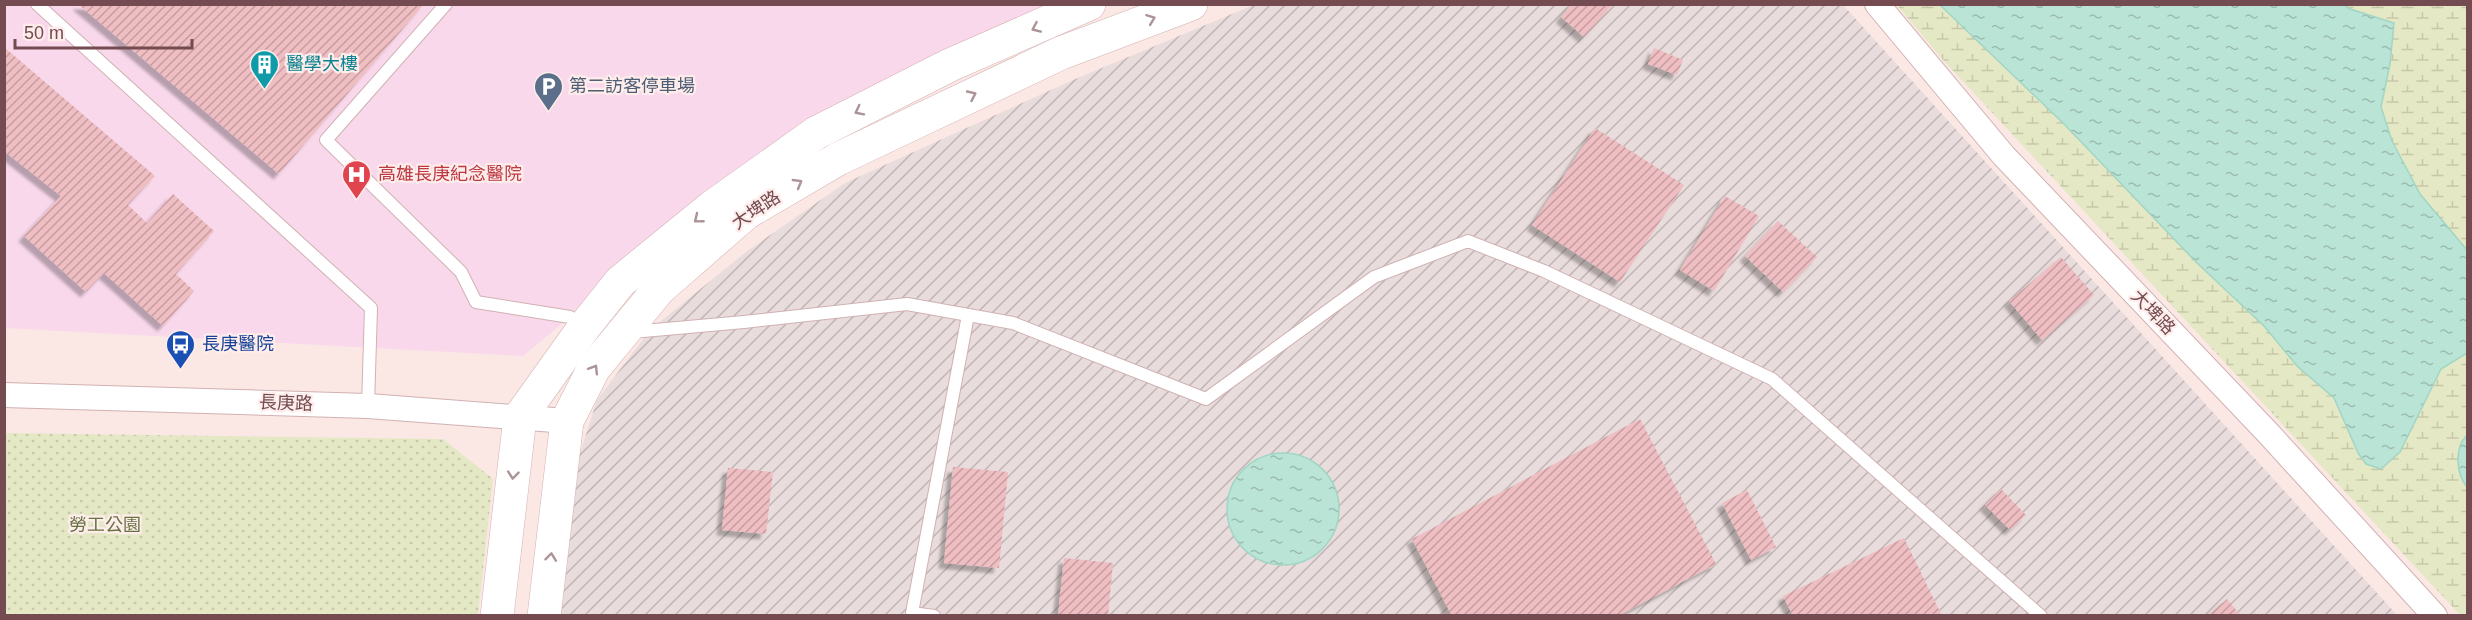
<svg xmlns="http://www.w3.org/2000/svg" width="2472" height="620" font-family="Helvetica,'Noto Sans TC',sans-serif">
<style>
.industrial{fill:url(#industrial-furrows)}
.medical{fill:#f9d8ec}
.wetland{fill:url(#wetland-marsh)}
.park{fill:url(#park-dots)}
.water{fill:url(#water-ripples);stroke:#a1d5c5;stroke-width:1.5}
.building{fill:url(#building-hatch);filter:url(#shadow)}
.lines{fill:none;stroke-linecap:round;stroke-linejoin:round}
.service-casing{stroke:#d1b1b2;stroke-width:14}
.minor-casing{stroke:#d1b1b2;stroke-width:26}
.secondary-casing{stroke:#d6b0b1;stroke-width:34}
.service{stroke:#fff;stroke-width:12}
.minor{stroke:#fff;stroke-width:24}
.secondary{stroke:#fff;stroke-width:33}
.oneway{stroke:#ab9396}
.labels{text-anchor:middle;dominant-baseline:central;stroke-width:4.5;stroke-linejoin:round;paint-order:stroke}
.culture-label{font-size:18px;fill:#0d838f;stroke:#feedeb;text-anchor:start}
.service-label{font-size:18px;fill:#4e5e75;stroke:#feedeb;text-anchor:start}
.health-label{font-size:18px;fill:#be3a42;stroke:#feedeb;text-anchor:start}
.street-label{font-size:18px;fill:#734b50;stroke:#feedeb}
.transit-label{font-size:18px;fill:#164399;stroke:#feedeb;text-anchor:start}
.park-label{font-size:18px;fill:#677341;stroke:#feedeb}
</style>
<defs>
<pattern id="industrial-furrows" width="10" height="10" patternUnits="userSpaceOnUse" patternTransform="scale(1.5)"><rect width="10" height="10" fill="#e9dcdc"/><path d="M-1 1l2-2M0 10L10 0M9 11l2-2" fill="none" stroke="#c1b4b5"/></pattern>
<pattern id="wetland-marsh" width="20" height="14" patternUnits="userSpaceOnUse" patternTransform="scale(1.5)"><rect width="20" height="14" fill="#e4e8c4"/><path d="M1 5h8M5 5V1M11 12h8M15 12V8" fill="none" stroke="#c7c8aa"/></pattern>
<pattern id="park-dots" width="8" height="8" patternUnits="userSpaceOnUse" patternTransform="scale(1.5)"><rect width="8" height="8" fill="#e4e8c4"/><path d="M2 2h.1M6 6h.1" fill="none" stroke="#c7c8aa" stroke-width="1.8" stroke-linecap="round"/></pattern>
<pattern id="water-ripples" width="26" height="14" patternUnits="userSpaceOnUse" patternTransform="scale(1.5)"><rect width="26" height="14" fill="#bae4d6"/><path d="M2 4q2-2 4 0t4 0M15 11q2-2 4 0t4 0" fill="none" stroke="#9cbbb0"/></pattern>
<pattern id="building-hatch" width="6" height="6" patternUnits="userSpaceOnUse" patternTransform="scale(1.5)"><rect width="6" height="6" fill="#efbec2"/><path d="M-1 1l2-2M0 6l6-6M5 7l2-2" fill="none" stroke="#c69ca0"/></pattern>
<filter id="shadow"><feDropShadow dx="-5.5" dy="5.5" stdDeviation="1.5" flood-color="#0004"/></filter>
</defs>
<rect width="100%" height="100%" fill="#fbe8e5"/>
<polygon class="industrial" points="1256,4 1843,5 2397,615 558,616 574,472 597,400 650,330 746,252 845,183 1073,80"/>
<polygon class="medical" points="4,5 1052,5 610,275 570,317 523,356 5,328"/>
<polygon class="wetland" points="1897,5 2467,5 2467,615 2460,615 1943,60"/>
<polygon class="park" points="5,433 443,439 493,479 478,615 5,615"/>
<g class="water">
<polygon points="2344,5 2350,9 2394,23 2390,64 2381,107 2392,141 2420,194 2467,250 2467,353 2441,369 2400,452 2381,469 2366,464 2358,453 2334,398 2297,366 2264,326 2197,263 2064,124 1940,5"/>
<path d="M2467 435V487C2456 474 2454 448 2467 435Z"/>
<circle cx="1283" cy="509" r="56"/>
</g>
<g class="building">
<polygon points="78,4 424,4 279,174"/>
<polygon points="1572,4 1613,4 1584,37 1561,17"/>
<polygon points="4,47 155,176 128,205 147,223 173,194 214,231 176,274 194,291 163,326 104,273 86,292 24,236 61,196 4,151"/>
<polygon points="1654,48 1683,60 1677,75 1648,64"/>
<polygon points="1595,128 1684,185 1620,282 1532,225"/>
<polygon points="1725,196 1759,216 1714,291 1680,270"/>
<polygon points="1778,221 1817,257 1783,292 1745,256"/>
<polygon points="2061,257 2094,295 2042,340 2009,301"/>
<polygon points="1640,419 1716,564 1618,616 1452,616 1412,539"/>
<polygon points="953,467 1008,472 999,568 944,563"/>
<polygon points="728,468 773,472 766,534 722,530"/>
<polygon points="2001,489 2026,515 2010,530 1985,505"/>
<polygon points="1747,490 1776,547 1751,560 1722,503"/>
<polygon points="1904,538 1942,616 1793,616 1783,596"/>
<polygon points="1064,558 1113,563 1108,616 1058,616"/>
<polygon points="2227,599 2241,616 2207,616"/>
</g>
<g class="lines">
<defs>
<g id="service">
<polyline points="37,4 371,308 368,406"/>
<polyline points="446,4 326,140 461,272 476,302 570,317 584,325"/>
<polyline points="632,332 744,322 907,304 1013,323 1206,399 1374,277 1468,241 1544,271 1772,379 2041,616"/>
<polyline points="934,616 912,613 968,315"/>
</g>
<g id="minor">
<polyline points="1877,4 2004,156 2268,433 2435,616"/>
<polyline points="4,395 368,406 567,421"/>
</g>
<g id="secondary">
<polyline points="497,616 520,417 585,326 620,282 712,207 816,133 950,65 1089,4"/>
<polyline points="544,616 567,421 594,368 659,289 746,213 838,159 1061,53 1191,4"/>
</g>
</defs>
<use href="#service" class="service-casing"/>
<use href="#minor" class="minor-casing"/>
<use href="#secondary" class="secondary-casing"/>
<use href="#service" class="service"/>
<use href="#minor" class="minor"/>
<use href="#secondary" class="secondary"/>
</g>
<defs><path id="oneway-chevron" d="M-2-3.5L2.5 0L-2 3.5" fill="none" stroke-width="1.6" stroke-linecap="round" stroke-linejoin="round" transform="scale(1.5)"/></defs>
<g class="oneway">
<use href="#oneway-chevron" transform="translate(1151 19) rotate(-21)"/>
<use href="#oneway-chevron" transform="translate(1036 28) rotate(156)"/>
<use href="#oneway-chevron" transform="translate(972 95) rotate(-25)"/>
<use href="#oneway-chevron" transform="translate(859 111) rotate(153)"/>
<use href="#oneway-chevron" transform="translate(798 183) rotate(-30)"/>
<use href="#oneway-chevron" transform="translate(698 219) rotate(141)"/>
<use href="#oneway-chevron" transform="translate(594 369) rotate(-58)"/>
<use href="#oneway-chevron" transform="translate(513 475) rotate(96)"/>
<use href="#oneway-chevron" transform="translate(551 557) rotate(-83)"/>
</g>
<defs>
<symbol id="building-pin" viewBox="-11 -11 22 30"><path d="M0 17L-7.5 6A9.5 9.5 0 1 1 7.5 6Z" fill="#0f9aa8" stroke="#feedeb"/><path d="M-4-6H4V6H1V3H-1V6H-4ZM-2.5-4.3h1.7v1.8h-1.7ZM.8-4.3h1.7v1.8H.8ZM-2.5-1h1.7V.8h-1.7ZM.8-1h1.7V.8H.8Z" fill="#fff"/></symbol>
<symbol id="parking-pin" viewBox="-11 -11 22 30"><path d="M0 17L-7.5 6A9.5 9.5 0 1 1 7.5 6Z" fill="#5c6f8a" stroke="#feedeb"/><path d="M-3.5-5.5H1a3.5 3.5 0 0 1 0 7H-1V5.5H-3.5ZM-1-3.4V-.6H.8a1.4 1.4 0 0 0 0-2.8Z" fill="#fff"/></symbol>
<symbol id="hospital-pin" viewBox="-11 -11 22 30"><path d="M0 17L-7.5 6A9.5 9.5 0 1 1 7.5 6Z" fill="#e0444e" stroke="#feedeb"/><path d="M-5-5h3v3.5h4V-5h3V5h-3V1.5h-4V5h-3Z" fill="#fff"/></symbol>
<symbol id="bus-pin" viewBox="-11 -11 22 30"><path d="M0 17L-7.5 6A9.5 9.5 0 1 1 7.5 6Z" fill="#1a4fb4" stroke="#feedeb"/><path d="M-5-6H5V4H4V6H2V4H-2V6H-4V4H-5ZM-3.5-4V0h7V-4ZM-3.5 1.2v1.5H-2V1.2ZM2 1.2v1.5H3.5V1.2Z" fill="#fff"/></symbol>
</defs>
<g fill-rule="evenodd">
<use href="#building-pin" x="248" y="48" width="33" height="45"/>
<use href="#parking-pin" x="532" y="70" width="33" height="45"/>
<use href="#hospital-pin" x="340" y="158" width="33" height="45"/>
<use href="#bus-pin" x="164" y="328" width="33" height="45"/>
</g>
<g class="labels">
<g class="culture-label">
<text x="286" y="64">醫學大樓</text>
</g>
<g class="service-label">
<text x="569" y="86">第二訪客停車場</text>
</g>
<g class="health-label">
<text x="378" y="174">高雄長庚紀念醫院</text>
</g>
<g class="street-label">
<text transform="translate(756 210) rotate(-34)">大埤路</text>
<text transform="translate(2153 312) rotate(46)">大埤路</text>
<text transform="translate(286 403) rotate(2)">長庚路</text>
</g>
<g class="transit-label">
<text x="202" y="344">長庚醫院</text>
</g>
<g class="park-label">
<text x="105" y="525">勞工公園</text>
</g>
</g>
<rect width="2472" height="620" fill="none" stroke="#734b50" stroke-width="12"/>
<path d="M15 39v9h177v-9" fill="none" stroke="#734b50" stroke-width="3"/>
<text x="24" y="39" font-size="18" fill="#734b50" stroke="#feedeb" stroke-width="4.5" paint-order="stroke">50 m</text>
</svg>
